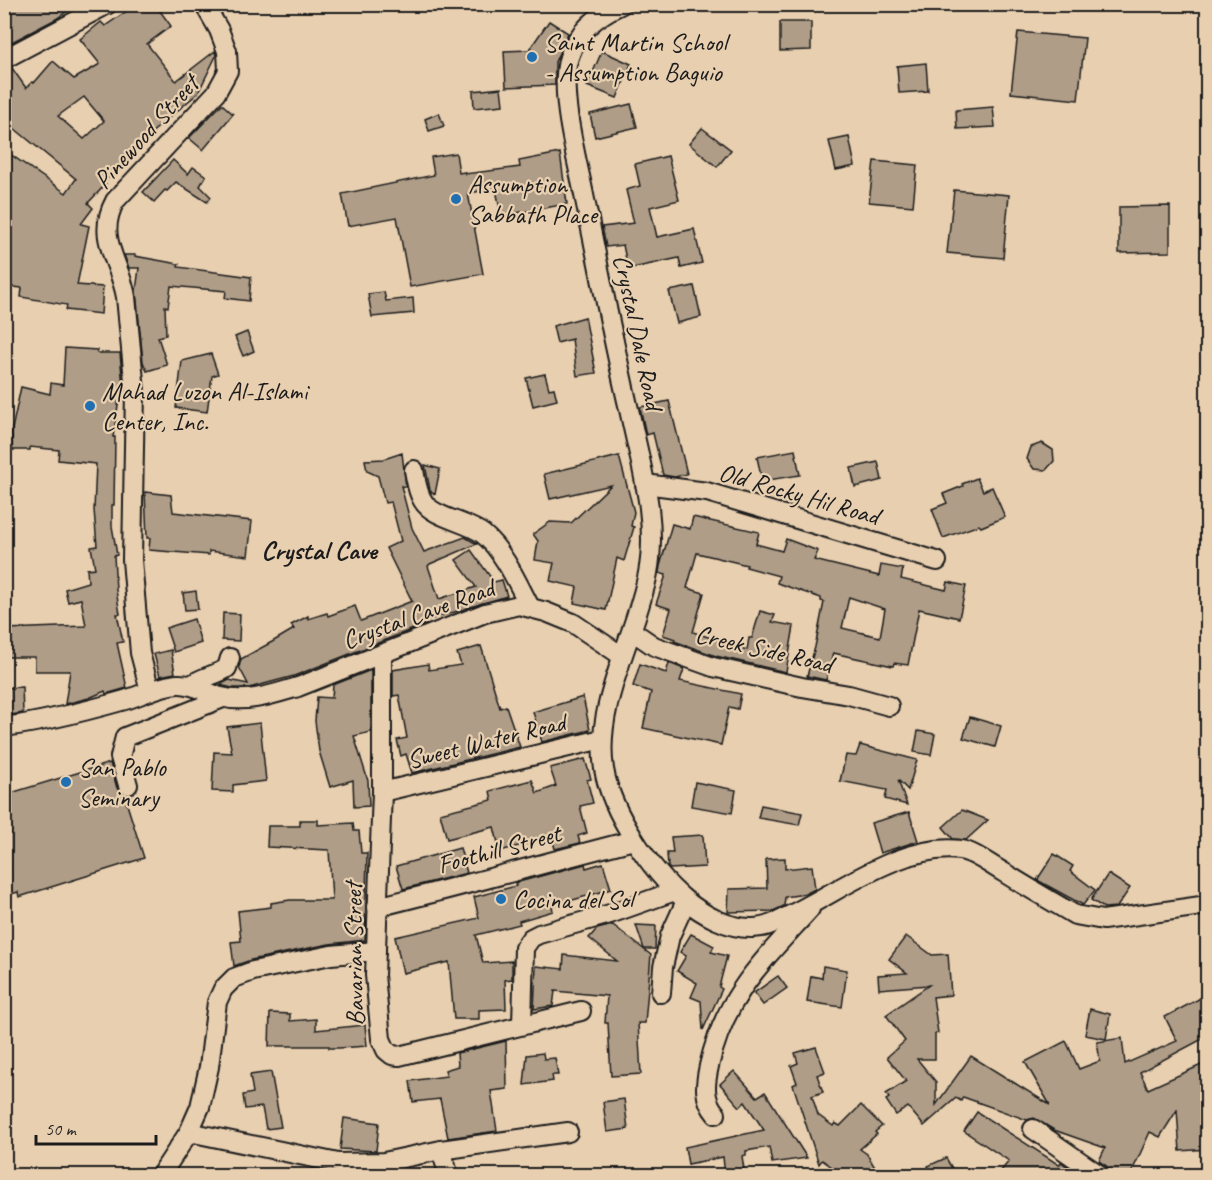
<svg xmlns="http://www.w3.org/2000/svg" width="1212" height="1180" font-family="Caveat,sans-serif">
<style>
.building{fill:#af9d87;stroke:#1c1c1c;stroke-width:1.5;fill-rule:evenodd}
.lines{fill:none;stroke-linecap:round;stroke-linejoin:round}
.minor-casing{stroke:#1c1c1c;stroke-width:22}
.minor{stroke:#e8cfb0;stroke-width:18}
.poi-dot{fill:#1f6fb2;stroke:#e8cfb0;stroke-width:2}
.labels{text-anchor:middle;dominant-baseline:central;stroke-width:4.5;stroke-linejoin:round;paint-order:stroke}
.poi-label{font-size:26px;fill:#1c1c1c;stroke:#e8cfb0;text-anchor:start}
.street-label{font-size:26px;fill:#1c1c1c;stroke:#e8cfb0}
.neighbourhood-label{font-size:27px;font-weight:bold;fill:#1c1c1c;stroke:#e8cfb0}
</style>
<rect width="100%" height="100%" fill="#e8cfb0"/>
<filter id="ink" filterUnits="userSpaceOnUse"><feTurbulence type="fractalNoise" baseFrequency=".0167" numOctaves="2"/><feDisplacementMap in="SourceGraphic" scale="12" xChannelSelector="R" yChannelSelector="G"/><feConvolveMatrix kernelMatrix="1 2 1 2 8 2 1 2 1" color-interpolation-filters="sRGB"/></filter>
<g filter="url(#ink)">
<g class="building">
<polygon points="4,4 77,4 56,19 6,45 4,43"/>
<path d="M137 4H155L171 26 147 44 176 81 215 51 216 56 198 93 142 141 104 182 106 184 88 203 93 208 81 224 89 226 77 285 103 287 101 314 66 310 67 305 21 297 22 288 4 286V150L66 193 76 179 4 120V70L12 68 26 88 32 82 34 83 53 61 74 79 100 64 80 39 101 22 105 26ZM84 97 104 121 84 139 58 116Z"/>
<polygon points="549,21 568,33 555,62 555,85 506,87 504,51 529,50"/>
<polygon points="780,22 811,22 811,50 780,51"/>
<polygon points="1018,32 1085,38 1078,100 1011,93"/>
<polygon points="602,51 631,64 617,98 587,86"/>
<polygon points="926,63 928,91 899,93 897,66"/>
<polygon points="501,88 503,105 474,108 473,91"/>
<polygon points="222,104 233,114 203,150 189,138"/>
<polygon points="631,104 637,127 595,137 590,114"/>
<polygon points="993,107 995,127 957,129 956,110"/>
<polygon points="439,113 444,126 429,131 425,119"/>
<polygon points="702,128 731,150 717,167 689,144"/>
<polygon points="849,137 855,166 836,170 829,141"/>
<polygon points="456,153 459,173 465,172 465,174 520,167 519,161 560,153 567,204 517,213 517,217 502,220 496,189 468,193 483,274 410,287 397,217 348,226 342,194 434,175 431,157"/>
<polygon points="668,156 679,200 650,207 657,237 694,229 702,263 681,268 679,258 628,269 623,245 606,247 602,227 634,223 626,190 640,186 635,164"/>
<polygon points="173,160 188,174 193,167 206,176 200,186 211,197 207,202 176,182 167,191 165,190 154,202 143,192"/>
<polygon points="874,161 917,165 913,206 869,202"/>
<polygon points="954,190 1009,195 1003,258 947,253"/>
<polygon points="1170,206 1170,252 1119,253 1119,207"/>
<polygon points="124,255 135,255 135,256 179,264 178,267 251,277 249,301 225,298 226,291 171,286 168,307 165,306 166,335 158,337 167,365 147,371 143,362 136,291 139,268 129,268"/>
<polygon points="694,286 701,317 677,323 669,291"/>
<polygon points="384,292 386,301 413,298 414,313 372,317 368,294"/>
<polygon points="585,317 596,373 577,376 572,339 557,343 553,326"/>
<polygon points="247,332 254,351 243,356 235,337"/>
<polygon points="65,348 97,350 97,353 120,353 123,387 121,387 113,437 115,437 114,505 112,505 112,526 117,555 114,556 116,590 120,614 117,614 123,642 117,643 127,688 106,694 105,691 89,698 65,704 70,671 35,671 35,657 5,657 6,629 86,626 81,599 68,602 65,589 88,582 87,569 95,568 91,547 97,546 94,510 96,464 58,460 59,450 30,447 30,450 12,450 12,429 21,387 50,394 51,383 63,385"/>
<polygon points="211,354 218,374 212,376 207,412 176,408 182,361"/>
<polygon points="545,374 549,389 554,388 557,400 533,406 526,378"/>
<polygon points="669,401 687,474 675,477 663,475 653,433 646,435 640,407"/>
<polygon points="1042,443 1053,450 1054,461 1046,470 1034,469 1027,459 1031,447"/>
<polygon points="795,450 800,475 762,481 757,457"/>
<polygon points="402,453 406,487 401,486 412,528 424,552 465,537 477,544 430,564 428,566 439,599 476,587 456,560 471,550 494,582 502,580 507,596 425,621 426,624 294,676 249,688 232,688 220,685 229,680 248,684 239,667 241,659 272,642 294,629 291,625 308,616 308,619 327,613 328,616 355,606 361,621 412,601 386,548 401,541 391,502 385,503 378,476 367,471 365,460 384,459"/>
<polygon points="619,456 634,512 631,526 634,527 624,561 617,558 606,610 574,603 577,587 550,581 554,563 535,560 538,541 533,534 550,522 571,523 611,485 550,499 544,474"/>
<polygon points="878,462 882,480 855,487 851,468"/>
<polygon points="425,465 440,469 435,494 432,493 430,490"/>
<polygon points="977,478 983,491 992,487 1005,517 981,527 979,525 943,538 932,509 947,503 943,494 963,486 962,484"/>
<polygon points="145,492 171,495 173,512 252,521 248,556 209,551 209,555 149,550 150,538 147,538"/>
<path d="M693 517 759 532 756 544 782 551 786 539 818 551 814 560 879 576 881 565 903 569 901 579 946 590 948 582 966 586 959 618 919 609 908 665 894 663 893 666 833 653 826 680 807 676 815 647 824 602 821 601V598L777 583 779 576 746 567 747 565 697 553 687 588 704 593 693 632 747 650 749 638H752L760 611 775 615 772 622 794 626 786 672 716 656 674 641 675 639 663 635 671 609 656 604 666 575 659 573 660 566 672 524 690 529ZM849 597 885 609 880 637 842 628Z"/>
<polygon points="196,591 198,609 185,610 183,593"/>
<polygon points="223,613 240,614 239,641 222,640"/>
<polygon points="194,619 201,643 174,652 166,628"/>
<polygon points="481,646 500,708 506,706 520,747 412,773 406,754 401,756 397,740 407,738 399,695 393,696 393,670 428,664 429,670 461,665 457,653"/>
<polygon points="171,650 175,673 160,676 154,654"/>
<polygon points="669,663 684,669 680,681 741,694 738,709 729,707 721,745 643,728 651,692 633,686 640,664 666,673"/>
<polygon points="371,670 371,732 354,736 368,781 369,806 354,807 353,780 330,787 319,751 315,721 317,697 332,698 333,685"/>
<polygon points="22,687 23,713 4,716 4,688"/>
<polygon points="583,697 590,730 542,742 533,712"/>
<polygon points="970,717 1001,726 995,747 963,738"/>
<polygon points="260,723 266,781 233,785 233,792 212,791 214,752 232,753 227,727"/>
<polygon points="918,731 935,734 931,755 914,752"/>
<polygon points="860,745 917,760 908,790 898,780 907,805 885,799 887,790 840,781 846,755 856,756"/>
<polygon points="585,759 591,779 587,780 593,803 580,806 587,833 578,836 580,843 555,849 552,837 500,851 494,827 447,839 440,813 492,800 490,791 532,780 537,793 556,786 550,768"/>
<polygon points="110,763 117,788 124,795 144,858 19,897 18,892 4,896 4,869 10,868 4,848 4,795"/>
<polygon points="695,782 736,790 732,813 691,806"/>
<polygon points="761,805 802,813 799,825 758,818"/>
<polygon points="962,810 988,820 966,840 953,839 943,827"/>
<polygon points="909,812 918,841 880,853 871,823"/>
<polygon points="300,820 318,820 318,825 353,823 354,831 359,831 361,853 367,853 365,940 329,944 251,960 234,966 231,942 241,941 238,911 271,907 271,903 290,900 332,900 329,850 267,847 268,826 300,826"/>
<polygon points="703,835 705,867 670,869 668,867 667,853 673,853 671,837"/>
<polygon points="460,848 467,873 403,889 396,866"/>
<polygon points="1054,854 1073,866 1070,871 1095,890 1083,905 1037,880"/>
<polygon points="785,858 785,869 812,866 815,889 805,894 785,897 784,906 773,911 728,912 729,889 767,888 766,859"/>
<polygon points="603,863 611,889 552,906 553,911 519,921 520,924 476,935 483,963 512,961 512,979 505,980 506,1009 479,1010 479,1019 454,1019 449,962 403,973 395,937 479,918 474,897 516,886 515,883 585,864 586,868"/>
<polygon points="1108,874 1130,888 1117,907 1104,908 1091,900"/>
<polygon points="613,925 651,955 645,1023 638,1023 641,1074 611,1076 608,1023 605,1023 607,996 555,991 553,1006 534,1009 536,966 563,969 564,955 617,961 589,938 597,929"/>
<polygon points="636,925 656,926 655,949 644,949"/>
<polygon points="691,934 714,946 711,952 727,956 719,987 722,989 703,1030 701,1001 691,997 697,983 677,971 686,956 680,952"/>
<polygon points="906,936 932,955 948,954 951,995 933,997 938,1033 935,1034 935,1059 917,1059 936,1082 936,1105 971,1056 1050,1105 1025,1062 1066,1041 1079,1069 1100,1061 1097,1042 1122,1038 1125,1064 1177,1041 1165,1017 1208,994 1208,1015 1202,1017 1208,1027 1208,1036 1140,1072 1148,1089 1208,1062 1208,1149 1180,1151 1177,1110 1160,1137 1150,1132 1130,1176 1112,1176 1108,1167 1099,1161 1105,1148 1054,1130 1034,1118 1027,1120 963,1097 961,1101 956,1098 924,1126 908,1107 896,1115 886,1100 889,1098 886,1094 906,1081 887,1057 905,1041 886,1015 929,985 879,989 878,975 907,973 889,959"/>
<polygon points="823,966 847,970 842,1007 807,1002 811,976 822,978"/>
<polygon points="778,976 787,988 763,1005 754,993"/>
<polygon points="1090,1009 1110,1014 1106,1039 1085,1035"/>
<polygon points="270,1013 290,1014 290,1021 316,1019 316,1030 365,1025 367,1046 339,1048 329,1048 329,1046 269,1046"/>
<polygon points="506,1041 507,1089 491,1091 497,1131 448,1138 440,1099 413,1102 410,1081 447,1076 445,1070 458,1066 457,1053"/>
<polygon points="816,1047 825,1072 817,1075 823,1092 812,1096 818,1115 833,1126 835,1123 840,1126 861,1105 882,1126 875,1132 877,1134 860,1149 867,1154 880,1176 845,1176 822,1160 819,1164 793,1085 797,1083 791,1066 798,1063 795,1053"/>
<polygon points="543,1053 544,1059 555,1058 558,1075 552,1075 553,1081 524,1085 527,1055"/>
<polygon points="734,1071 757,1097 765,1092 807,1158 772,1163 769,1147 746,1151 746,1155 742,1156 745,1176 725,1176 723,1157 688,1164 685,1147 764,1130 745,1102 740,1107 720,1084"/>
<polygon points="271,1072 281,1127 266,1129 262,1107 245,1109 243,1095 253,1093 250,1075"/>
<polygon points="624,1099 628,1129 607,1132 603,1102"/>
<polygon points="977,1112 1059,1165 1061,1162 1080,1176 997,1176 1009,1161 964,1131"/>
<polygon points="344,1118 379,1123 376,1151 340,1149"/>
<polygon points="946,1158 953,1170 943,1176 933,1176 928,1166"/>
</g>
<g class="lines">
<defs>
<g id="minor">
<path d="M622 4C598 15 578 30 569 57 558 91 577 159 584 195 599 268 613 341 630 414 641 466 658 520 648 573 636 636 594 704 604 769 611 812 651 871 684 899 702 914 728 929 753 928 769 928 784 918 798 911 845 887 906 843 960 850 975 852 990 865 1003 872 1027 887 1051 901 1075 915L1103 920 1208 905"/>
<polyline points="4,59 108,4"/>
<path d="M414 470C416 480 417 492 423 501 433 518 466 521 483 534 503 550 518 584 530 607"/>
<polyline points="645,484 707,492 937,561"/>
<polyline points="632,631 654,646 713,667 802,687 849,695 889,706"/>
<polyline points="382,654 382,792 375,975 381,1039 386,1050 392,1055 399,1056 581,1011"/>
<path d="M191 685C203 676 215 676 227 668L230 658"/>
<path d="M150 691 140 653 132 560 135 391 126 297C120 261 95 238 115 201L216 93 228 71 227 51 219 30 204 4"/>
<path d="M4 727C45 722 86 711 125 700 142 695 160 685 178 684 193 683 207 693 221 697 246 704 274 694 298 687L485 613 519 605 546 612 573 623 622 656"/>
<polyline points="128,785 120,757 125,737 223,698"/>
<polyline points="382,792 602,739"/>
<path d="M377 907C463 886 548 862 634 840"/>
<polyline points="376,951 331,955 253,971 234,978 223,989 217,1002 209,1067 200,1107 189,1132 338,1163 384,1162 441,1150 449,1176"/>
<polyline points="661,993 663,967 670,936 686,901"/>
<polyline points="522,1025 524,948 531,938 539,934 610,914 675,891"/>
<path d="M716 1114C703 1099 705 1084 709 1066 725 995 763 961 810 909"/>
<polyline points="1033,1129 1101,1176"/>
<polyline points="441,1150 568,1132"/>
<polyline points="160,1176 189,1132"/>
</g>
</defs>
<use href="#minor" class="minor-casing"/>
<use href="#minor" class="minor"/>
</g>
</g>
<g class="poi-dot">
<circle cx="532" cy="57" r="6"/>
<circle cx="456" cy="199" r="6"/>
<circle cx="90" cy="406" r="6"/>
<circle cx="66" cy="782" r="6"/>
<circle cx="501" cy="899" r="6"/>
</g>
<g class="labels">
<g class="poi-label">
<text x="544" y="42">Saint Martin School<tspan x="544" dy="30">- Assumption Baguio</tspan></text>
<text x="468" y="184">Assumption<tspan x="468" dy="30">Sabbath Place</tspan></text>
<text x="102" y="391">Mahad Luzon Al-Islami<tspan x="102" dy="30">Center, Inc.</tspan></text>
<text x="78" y="767">San Pablo<tspan x="78" dy="30">Seminary</tspan></text>
<text x="513" y="899">Cocina del Sol</text>
</g>
<g class="street-label">
<text transform="translate(146 132) rotate(-48)">Pinewood Street</text>
<text transform="translate(638 332) rotate(78)">Crystal Dale Road</text>
<text transform="translate(799 494) rotate(16)">Old Rocky Hil Road</text>
<text transform="translate(418 614) rotate(-20)">Crystal Cave Road</text>
<text transform="translate(764 649) rotate(13)">Creek Side Road</text>
<text transform="translate(486 741) rotate(-14)">Sweet Water Road</text>
<text transform="translate(499 849) rotate(-15)">Foothill Street</text>
<text transform="translate(354 954) rotate(-91)">Bavarian Street</text>
</g>
<g class="neighbourhood-label">
<text x="319" y="550">Crystal Cave</text>
</g>
</g>
<rect width="1212" height="1180" fill="none" stroke="#e8cfb0" stroke-width="24"/>
<rect x="12" y="12" width="1188" height="1156" fill="none" stroke="#1c1c1c" stroke-width="2" filter="url(#ink)"/>
<path d="M36 1135v9h120v-9" fill="none" stroke="#1c1c1c" stroke-width="3"/>
<text x="45" y="1135" font-size="18" fill="#1c1c1c" stroke="#e8cfb0" stroke-width="4.5" paint-order="stroke">50 m</text>
</svg>
